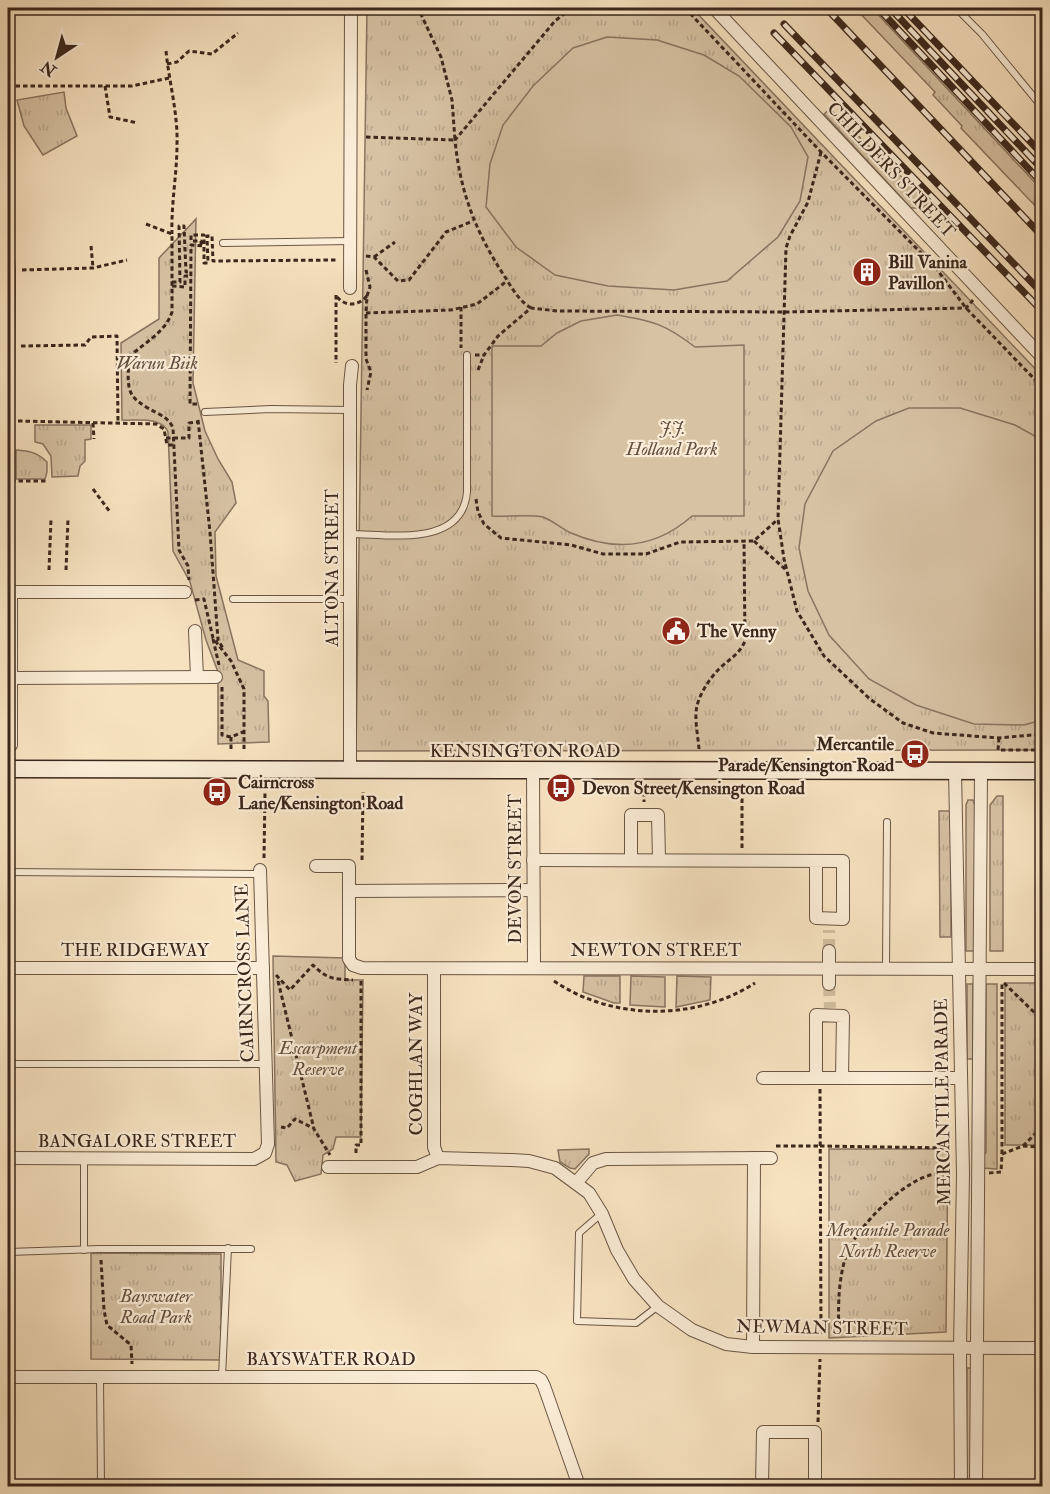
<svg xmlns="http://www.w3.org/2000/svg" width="1050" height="1494" viewBox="0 0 1050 1494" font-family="'IM FELL Double Pica',serif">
	<defs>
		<pattern id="grass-tufts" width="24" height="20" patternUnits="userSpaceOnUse" patternTransform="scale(1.5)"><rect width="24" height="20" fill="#d7c2a4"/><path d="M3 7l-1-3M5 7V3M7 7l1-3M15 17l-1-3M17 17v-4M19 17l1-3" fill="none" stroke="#b9a78d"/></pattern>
	</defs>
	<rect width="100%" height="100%" fill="#f7e2c0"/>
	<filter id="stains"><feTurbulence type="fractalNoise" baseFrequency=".00333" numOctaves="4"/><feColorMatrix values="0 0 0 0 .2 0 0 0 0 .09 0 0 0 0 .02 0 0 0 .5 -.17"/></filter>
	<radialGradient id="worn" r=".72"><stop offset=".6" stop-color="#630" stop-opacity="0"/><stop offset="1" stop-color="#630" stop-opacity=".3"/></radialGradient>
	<g fill="url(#grass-tufts)" stroke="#897460" stroke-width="1.5">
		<polygon points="367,8 692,8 1042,376 1042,750 356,751"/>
		<polygon points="855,8 872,8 1042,190 1042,213 961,128 962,126 933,95 935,92"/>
		<polygon points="64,92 66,108 77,136 43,155 24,126 17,100"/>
		<polygon points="830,109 929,203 922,208 911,208 824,114"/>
		<path d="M196,219L193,383L205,431L218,459L232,482L236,503L215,532L216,576L238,660L264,671V696L268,701L269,742L218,744V672L206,640L190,582L173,551L168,432C161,416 137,421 122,420L121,343L159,319V258Z"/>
		<polygon points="35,425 91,425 91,439 85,440 85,461 80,466 78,476 52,477 51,456 43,444 35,442"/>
		<path d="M16,450C29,451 37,452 47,462V472L45,479H16Z"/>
		<polygon points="997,796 1003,796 1003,951 990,951 990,805"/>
		<polygon points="968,800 973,800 975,806 975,951 966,951 966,805"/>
		<polygon points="939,811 951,811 951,937 940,937"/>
		<polygon points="273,956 345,958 345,980 363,980 361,1137 336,1137 333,1149 323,1155 321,1174 295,1181 287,1165 276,1162"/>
		<polygon points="584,976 620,976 620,1003 614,1003 583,992"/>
		<polygon points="631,976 665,977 665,1007 630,1005"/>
		<polygon points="677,976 711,977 710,1000 676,1007"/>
		<rect x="1005" y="983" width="37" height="162"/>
		<rect x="967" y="984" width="6" height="75"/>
		<polygon points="986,984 997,984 997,1169 981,1168 981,1159 986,1152"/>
		<polygon points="589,1149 589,1154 575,1169 570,1168 560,1162 558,1150"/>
		<polygon points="829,1149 948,1149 946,1332 829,1338"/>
		<polygon points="91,1253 221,1254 221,1360 91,1359"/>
		<polygon points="967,1368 971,1368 971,1482 968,1483 966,1482"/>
	</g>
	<g fill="#d7c2a4" stroke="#897460" stroke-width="1.5">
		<polygon points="607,37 657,40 704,55 739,76 791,127 808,157 800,201 778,237 727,281 674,290 608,286 555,275 516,247 486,207 490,164 503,125 533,86 573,48"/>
		<path d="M617,315C653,321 665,324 695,347L744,345V516H692C655,549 615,552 571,533C562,529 552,520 543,517C531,514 505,517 492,516V346H541L557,333L581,321Z"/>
		<polygon points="909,408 960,408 1015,425 1042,440 1042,720 1024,725 974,724 916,705 869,679 829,635 808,591 799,548 805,504 833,451 876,421"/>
	</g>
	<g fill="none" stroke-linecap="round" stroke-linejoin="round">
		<g stroke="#d1bd9f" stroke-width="12" stroke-dasharray="12 6" stroke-linecap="butt">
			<polyline points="829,951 829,930"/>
			<polyline points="829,984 830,1008"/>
		</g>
		<g stroke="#6a5645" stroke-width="8">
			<g id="lane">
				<polyline points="956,8 982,34 1042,107"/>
				<polyline points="223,243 350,241"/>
				<polyline points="205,412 271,409 350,410"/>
				<path d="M350,534C389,534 462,548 467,492V355"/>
				<polyline points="233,599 350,599"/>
				<polyline points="8,872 260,874"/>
				<polyline points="886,969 887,822"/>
				<polyline points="8,1064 265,1064"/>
				<polyline points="601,1214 579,1233 577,1321 636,1323 658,1306"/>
				<polyline points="84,1250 84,1158"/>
				<polyline points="8,1252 99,1249 251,1249"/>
				<polyline points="222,1377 228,1248"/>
				<polyline points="100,1378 101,1486"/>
			</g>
		</g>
		<g stroke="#6a5645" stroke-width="14">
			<g id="street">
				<polyline points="714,8 1042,357"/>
				<polyline points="8,259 9,270 8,413"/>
				<polyline points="350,288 351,8"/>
				<polyline points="8,592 185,592"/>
				<polyline points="11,592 11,745"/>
				<polyline points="195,631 197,677"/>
				<polyline points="11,678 216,677"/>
				<polyline points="350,770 350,385 352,366"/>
				<polyline points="533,770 534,967"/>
				<polyline points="955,770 963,1174 960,1348 961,1486"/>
				<polyline points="631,859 631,815 658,815 659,859"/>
				<path d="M533,860C636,861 740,860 843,861V919L816,918V861"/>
				<polyline points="316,866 349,866 349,959 353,965 362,968 1042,969"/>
				<polyline points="349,891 533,890"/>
				<polyline points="8,968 263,968"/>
				<polyline points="434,969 434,1147 438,1158"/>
				<polyline points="829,984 829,951"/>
				<polyline points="816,1077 816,1015 843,1016 842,1077"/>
				<polyline points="763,1078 960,1078"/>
				<polyline points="8,1158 254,1159 265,1153 268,1144 260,870"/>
				<polyline points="328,1167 417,1167 438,1158 512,1160 529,1161 555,1168 589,1193 602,1214 617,1250 634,1279 658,1306 692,1330 726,1344 753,1347 1042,1348"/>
				<polyline points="576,1183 593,1163 606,1159 771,1158"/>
				<polyline points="753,1347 754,1158"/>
				<polyline points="8,1377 536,1377 541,1380 544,1386 579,1486"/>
				<polyline points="762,1486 763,1432 815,1432 815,1486"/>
				<polyline points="976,1486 981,770"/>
			</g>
		</g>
		<g stroke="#3b271c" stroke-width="19">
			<polyline id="secondary" points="8,769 1042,771"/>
		</g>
		<g stroke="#3b271c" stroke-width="3" stroke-dasharray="4.5 3" stroke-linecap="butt">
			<polyline points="685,8 821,152 935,267 966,308 1042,387"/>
			<path d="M166,51C169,82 178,113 177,144C177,174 171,204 172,234"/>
			<polyline points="167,64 177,62 189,51 212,54 238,33"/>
			<polyline points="8,86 132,86 169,78"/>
			<polyline points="105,86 110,117 138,123"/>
			<polyline points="366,137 455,140 452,100 441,57 418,8"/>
			<polyline points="821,152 808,202 790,236 786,248 778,519 784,559 797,611 824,656 870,699 903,723 933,733 999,738 1042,734"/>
			<path d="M146,224L172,234V312C165,333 145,342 129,357C127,393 126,397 159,414C166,418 170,421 173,428L179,550L188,566L189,580"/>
			<polyline points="201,245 201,241 191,241 191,235 204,235 204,263 208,263 207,236 212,236 213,261 336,260"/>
			<polyline points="91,246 93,268"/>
			<polyline points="366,256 374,257 398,281 409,280 446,232 473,221"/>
			<polyline points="374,257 395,242"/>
			<polyline points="22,270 93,268 127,260"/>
			<polyline points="366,270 370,287 367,296 366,313 366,359 371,372 367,390"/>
			<polyline points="172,282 180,282 179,226 184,226 186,272 191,272"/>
			<polyline points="172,286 185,287 185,276 191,276"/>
			<polyline points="336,295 336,363"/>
			<path d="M337,297C346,307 358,306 367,296"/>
			<polyline points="461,307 461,348"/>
			<path d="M531,308C519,301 512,288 505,277C476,233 460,192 455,140L555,21L569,10L590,8"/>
			<polyline points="366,313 451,310 477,304 507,281"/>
			<polyline points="21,346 85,345 91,337 117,336 118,423"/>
			<polyline points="475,355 484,355 498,336 531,308 557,311 785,312 966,308 973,300"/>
			<polyline points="478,370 484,355"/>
			<polyline points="197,404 190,404 191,245 204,246"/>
			<polyline points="198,420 210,532 218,640 223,648"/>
			<polyline points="18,421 156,424 164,429 167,445 173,445"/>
			<polyline points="93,423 94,439"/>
			<polyline points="13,435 15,435"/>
			<polyline points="166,438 189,438 189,423 198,422"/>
			<polyline points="11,481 48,481"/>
			<polyline points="93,489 110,512"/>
			<polyline points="476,499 478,512 484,524 501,538 571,545 603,554 646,554 680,542 754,541 778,519"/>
			<polyline points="754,541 786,570"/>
			<polyline points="49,570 51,519"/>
			<polyline points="66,570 68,519"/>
			<polyline points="195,600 204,599 213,638 231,661 244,689 244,749"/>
			<polyline points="213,639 219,665"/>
			<polyline points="222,687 222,735 231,737"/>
			<polyline points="999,738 998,750 1042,750"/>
			<polyline points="231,749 231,737 243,732"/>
			<path d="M699,749C698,736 694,718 697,706C700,693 710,678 719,669C729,659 739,655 745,641L744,541"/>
			<polyline points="742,791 742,849"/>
			<polyline points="644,792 644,802"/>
			<polyline points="264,858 265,792"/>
			<polyline points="362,860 363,792"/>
			<path d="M276,975L290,990L313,965C327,979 333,979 353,980"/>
			<polyline points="278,981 314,1129 330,1155"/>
			<path d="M554,981C613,1021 696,1021 755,983"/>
			<polyline points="1004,983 1042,1020"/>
			<polyline points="820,1089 821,1335"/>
			<polyline points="281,1127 287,1128 295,1119 313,1128"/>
			<polyline points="776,1146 819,1146"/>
			<polyline points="820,1146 951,1148"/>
			<polyline points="1023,1146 1042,1147"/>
			<polyline points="356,1153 356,1145 361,1145 361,979"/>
			<polyline points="1002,1154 1002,982"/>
			<polyline points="989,1173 1001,1172 1002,1154 1023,1146 1042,1127"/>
			<polyline points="101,1260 104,1310 107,1325 131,1345 132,1364"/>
			<path d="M839,1334C838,1307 838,1281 846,1256C855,1228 906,1177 936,1174C940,1173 946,1174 950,1174"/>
			<polyline points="818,1422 820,1359"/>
		</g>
		<use href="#lane" stroke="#faecd6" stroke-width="6"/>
		<use href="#street" stroke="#faecd6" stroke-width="12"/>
		<use href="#secondary" stroke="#faecd6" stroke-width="16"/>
		<g stroke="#3b271c" stroke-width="7">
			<g id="rail">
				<polyline points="826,8 1042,236"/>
				<polyline points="878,8 1042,183"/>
				<polyline points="890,8 1042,169"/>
				<polyline points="903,8 1042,154"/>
				<polyline points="784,24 1042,293"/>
				<polyline points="774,33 1042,311"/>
			</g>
		</g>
		<use href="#rail" stroke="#faecd6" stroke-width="4.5" stroke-dasharray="14" stroke-linecap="butt"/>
	</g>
	<defs>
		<g id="building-disc" transform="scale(1.5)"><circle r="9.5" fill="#8f2418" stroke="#faecd6"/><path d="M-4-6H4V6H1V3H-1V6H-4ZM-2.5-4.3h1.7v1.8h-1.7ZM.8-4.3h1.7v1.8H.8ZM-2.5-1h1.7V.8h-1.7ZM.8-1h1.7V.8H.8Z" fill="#fff"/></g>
		<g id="civic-disc" transform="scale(1.5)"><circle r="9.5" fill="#8f2418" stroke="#faecd6"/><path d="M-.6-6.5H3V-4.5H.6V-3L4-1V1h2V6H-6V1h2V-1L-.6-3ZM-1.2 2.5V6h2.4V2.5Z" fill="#fff"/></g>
		<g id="bus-disc" transform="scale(1.5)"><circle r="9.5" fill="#8f2418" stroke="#faecd6"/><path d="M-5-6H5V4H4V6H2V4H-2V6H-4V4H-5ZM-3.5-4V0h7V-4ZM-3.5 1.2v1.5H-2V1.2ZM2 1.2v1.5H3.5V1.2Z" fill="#fff"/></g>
	</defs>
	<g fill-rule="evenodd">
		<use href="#building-disc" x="867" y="272"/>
		<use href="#civic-disc" x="676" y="631"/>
		<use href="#bus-disc" x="915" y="754"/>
		<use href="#bus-disc" x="561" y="788"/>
		<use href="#bus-disc" x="217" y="792"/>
	</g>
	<g text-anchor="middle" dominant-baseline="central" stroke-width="4.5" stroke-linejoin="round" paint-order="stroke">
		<g font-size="18" fill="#3b271c" stroke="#faecd6">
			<text transform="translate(891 170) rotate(47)">CHILDERS STREET</text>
			<text transform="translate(332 568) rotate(-90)">ALTONA STREET</text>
			<text x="525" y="751">KENSINGTON ROAD</text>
			<text transform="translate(515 869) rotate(-90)">DEVON STREET</text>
			<text x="135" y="950">THE RIDGEWAY</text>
			<text x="656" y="950">NEWTON STREET</text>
			<text transform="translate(245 973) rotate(-92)">CAIRNCROSS LANE</text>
			<text transform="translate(416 1064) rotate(-90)">COGHLAN WAY</text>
			<text transform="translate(943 1102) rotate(-91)">MERCANTILE PARADE</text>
			<text x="137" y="1141">BANGALORE STREET</text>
			<text transform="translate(822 1328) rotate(1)">NEWMAN STREET</text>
			<text x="331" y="1359">BAYSWATER ROAD</text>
		</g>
		<g font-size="18" font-weight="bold" fill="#3b271c" stroke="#faecd6" text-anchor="start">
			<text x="888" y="262">Bill Vanina<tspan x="888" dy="21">Pavillon</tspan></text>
			<text x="697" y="631">The Venny</text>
			<text x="894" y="744" text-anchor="end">Mercantile<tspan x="894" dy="21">Parade/Kensington Road</tspan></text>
			<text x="238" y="782">Cairncross<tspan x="238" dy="21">Lane/Kensington Road</tspan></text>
			<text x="582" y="788">Devon Street/Kensington Road</text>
		</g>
		<g font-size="18" font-style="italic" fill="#624e3e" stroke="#faecd6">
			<text x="157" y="363">Warun Biik</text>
			<text x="672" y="428">J.J.<tspan x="672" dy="21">Holland Park</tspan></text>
			<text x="318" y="1048">Escarpment<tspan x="318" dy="21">Reserve</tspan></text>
			<text x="888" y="1230">Mercantile Parade<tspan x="888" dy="21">North Reserve</tspan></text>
			<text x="156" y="1296">Bayswater<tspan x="156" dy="21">Road Park</tspan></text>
		</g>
	</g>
	<rect width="1050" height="1494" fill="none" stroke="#f7e2c0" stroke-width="30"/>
	<rect x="9" y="9" width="1032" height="1476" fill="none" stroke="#3b271c" stroke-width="3"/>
	<rect x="15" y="15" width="1020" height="1464" fill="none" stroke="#3b271c" stroke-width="1.5"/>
	<g transform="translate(57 57) rotate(216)" stroke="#faecd6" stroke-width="4.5" paint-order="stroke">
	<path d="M0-4.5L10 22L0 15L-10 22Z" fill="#3b271c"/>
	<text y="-9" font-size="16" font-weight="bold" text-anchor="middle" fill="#3b271c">N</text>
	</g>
	<rect width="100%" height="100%" filter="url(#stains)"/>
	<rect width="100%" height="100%" fill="url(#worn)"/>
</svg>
